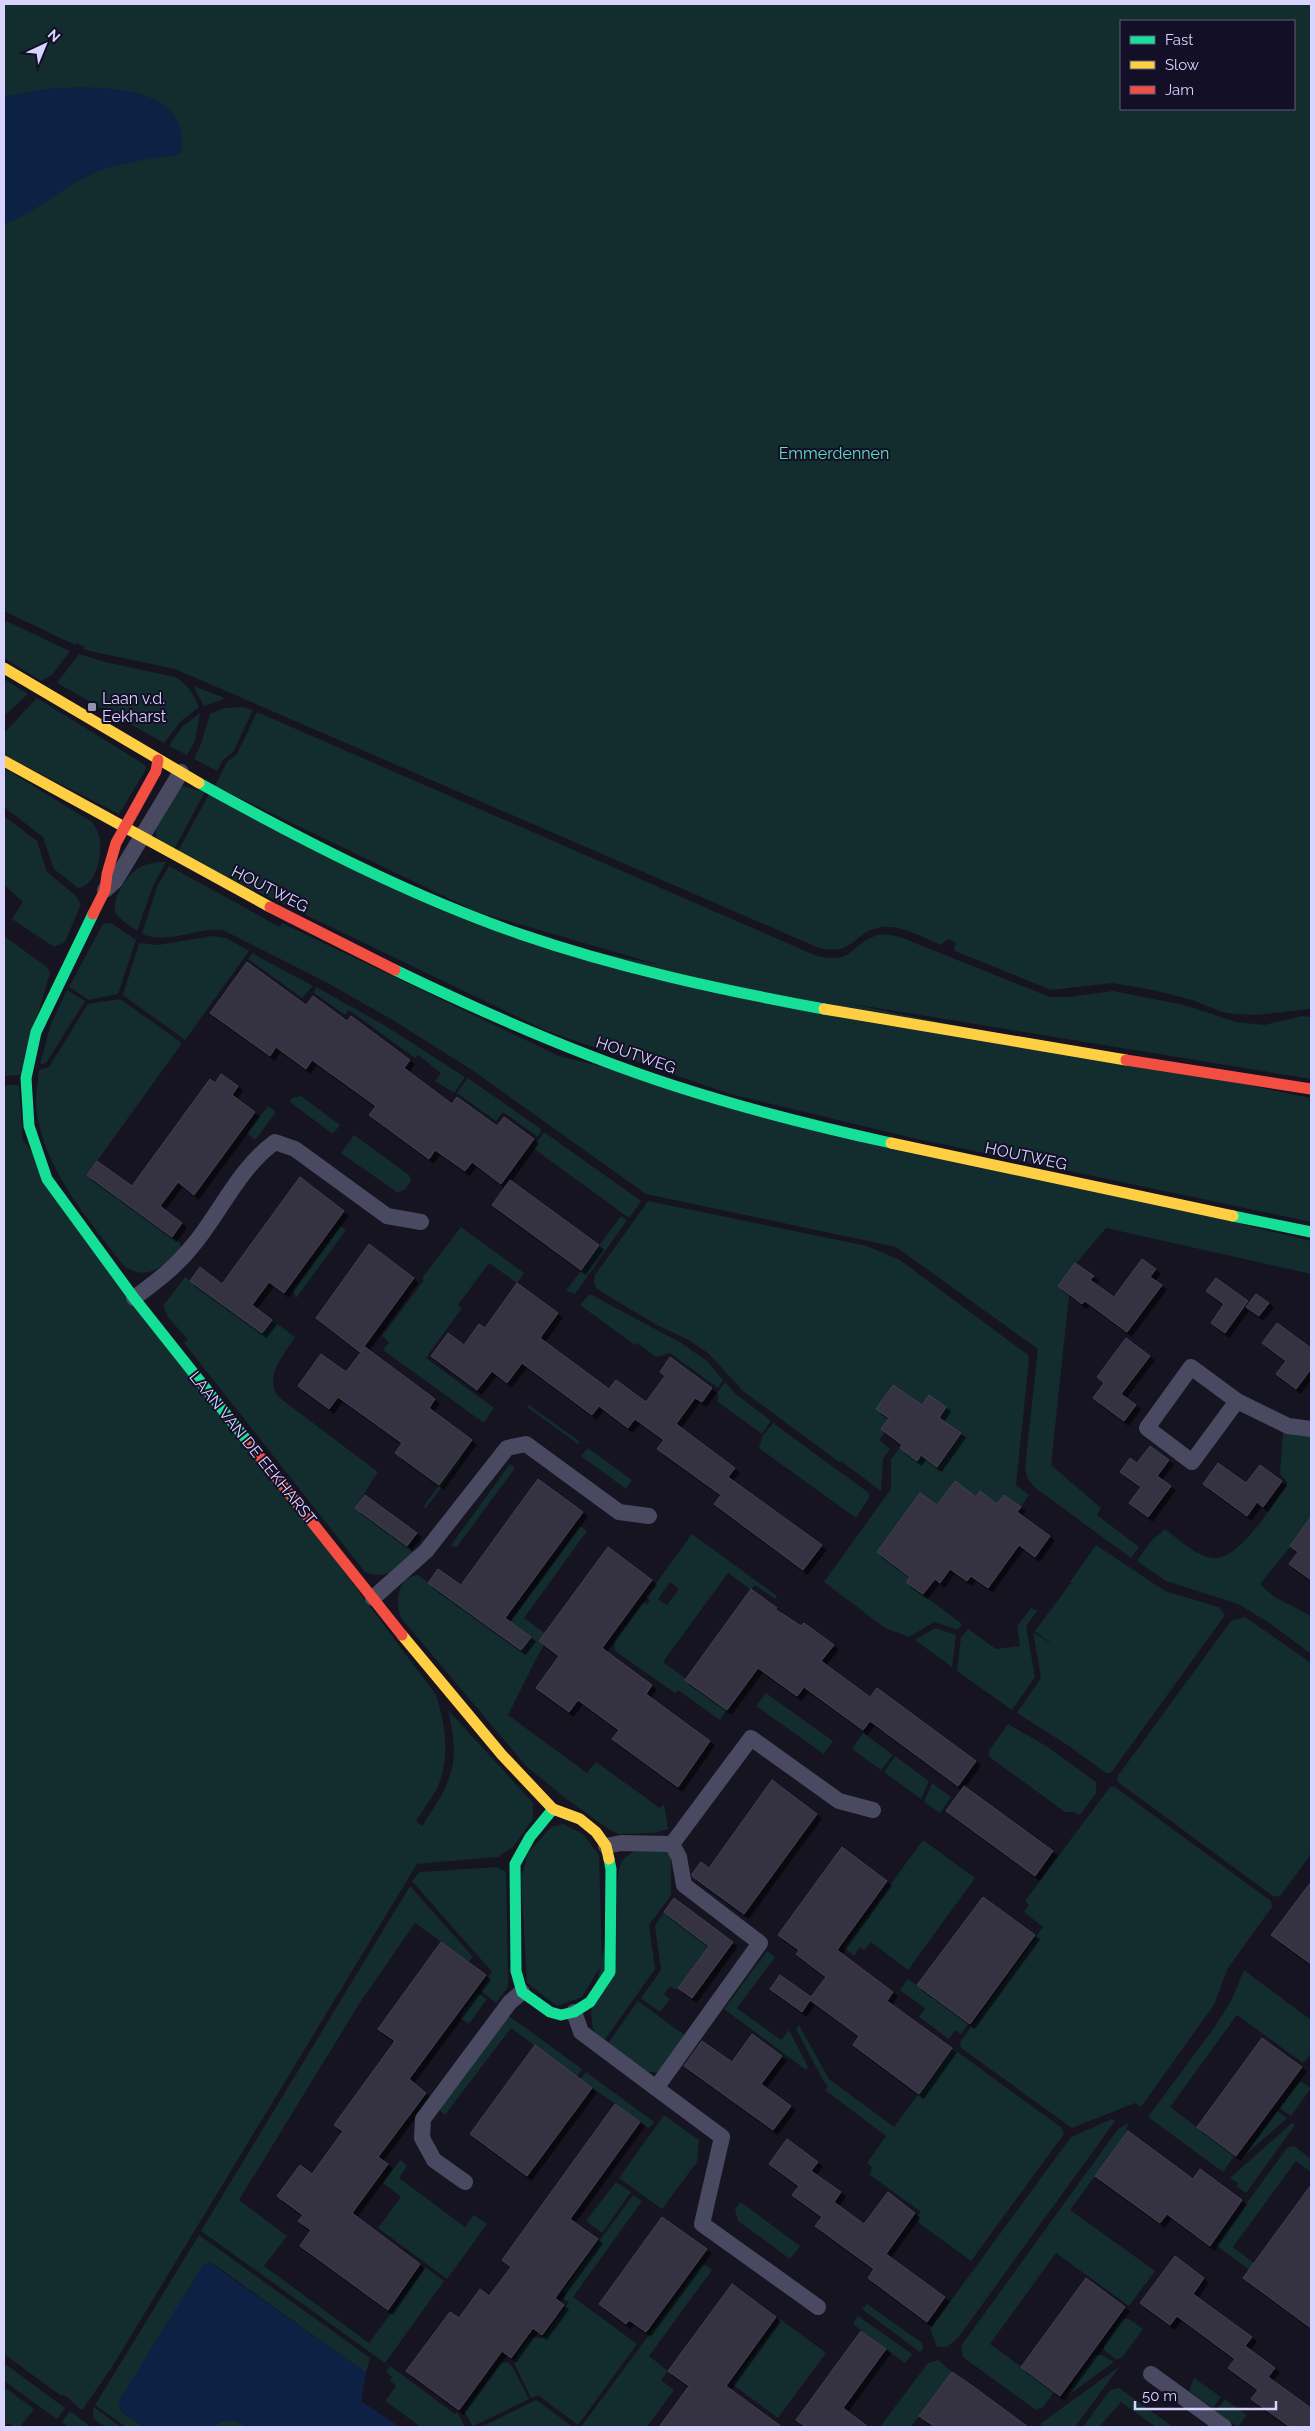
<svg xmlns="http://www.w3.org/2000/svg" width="1315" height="2431" viewBox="0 0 1315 2431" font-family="Raleway,sans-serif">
	<defs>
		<filter id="shadow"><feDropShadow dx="4.5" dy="4.5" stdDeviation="0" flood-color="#0009"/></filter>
	</defs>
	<rect width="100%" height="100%" fill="#161421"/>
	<g fill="#132c2d" fill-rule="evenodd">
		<path d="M4,4H1311V1009L1256,1015L1234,1014L1222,1012L1192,1000L1153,990L1112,983L1051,990L955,951L954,947L956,943L948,939L941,945C924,938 901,925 882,927C854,930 855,957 819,948L175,669L90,651L83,649L85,647L77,643L75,645L4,611ZM1121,21H1294V109H1121Z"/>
		<polygon points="4,620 70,651 52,675 41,681 4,658"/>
		<path d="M79,654L105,662L175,677C187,683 194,695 199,707L181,721L164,743L57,683Z"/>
		<polygon points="4,679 28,694 4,716"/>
		<polygon points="193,686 222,697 224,699 204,706"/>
		<polygon points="37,698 145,765 146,769 119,814 4,755 4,733"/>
		<polygon points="243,707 253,710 233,752 223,760 217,771 194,759 201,744 210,714 224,708"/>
		<path d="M257,712L817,956C856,964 849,945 877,935C886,933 896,936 905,939L1050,997H1069L1113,991L1184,1005L1236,1022L1264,1025L1302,1016L1311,1017V1079L718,982L477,912L215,786L227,762L237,754Z"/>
		<polygon points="200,713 195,741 187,755 169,746 181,728"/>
		<path d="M4,768L92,822C96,828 99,833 100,840C102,856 96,886 78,888L54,869L43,837L4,807Z"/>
		<polygon points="183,786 205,792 173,851 156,837 156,828 179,788"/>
		<polygon points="209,794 508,934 1311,1098 1311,1222 917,1139 730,1094 547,1031 177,853"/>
		<polygon points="4,816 37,841 47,872 75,895 81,904 65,942 54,947 12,919 23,902 4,885"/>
		<path d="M158,862H166L153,886L137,931C131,926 120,920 116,913C110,901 126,877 136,870C142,865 150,863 158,862Z"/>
		<path d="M169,866L280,927L282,923L559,1056L1311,1241V1274L1106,1228L1069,1272V1296L1051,1465L1101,1508L1097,1515L1139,1547L1131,1558L1034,1487L1027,1477L1025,1468L1038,1349L896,1247L646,1194L472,1070L391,1019L324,981L223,930C196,927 168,945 142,934L157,887Z"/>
		<polygon points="111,923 136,940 118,994 89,1000 69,987 103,924"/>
		<polygon points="4,936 47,967 50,973 20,1075 4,1076"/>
		<polygon points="213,936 226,938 249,951 185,1040 123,995 139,943 158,945"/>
		<polygon points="253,953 259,957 313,986 302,998 248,959"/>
		<polygon points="316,987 384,1025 465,1077 454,1093 435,1081 441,1073 418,1055 415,1058 349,1010 345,1015 314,993"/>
		<polygon points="67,990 85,1001 46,1063 40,1064 51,1024"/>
		<path d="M120,999L182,1043L87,1175L180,1243L181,1248C164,1266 146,1283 123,1265C87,1217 44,1170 36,1108C35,1096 38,1082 39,1070L49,1067L88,1004Z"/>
		<polygon points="468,1078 542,1130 538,1137 503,1112 496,1121 457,1093"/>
		<path d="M4,1085H19L23,1140L436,1695C446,1725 451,1764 435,1792C429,1802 422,1811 416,1821L422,1826C452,1781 461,1765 448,1710L533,1803V1819L513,1847L498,1857L417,1864L112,2367L83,2409H80L66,2396L60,2395L4,2354Z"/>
		<polygon points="301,1096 340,1125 333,1134 290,1102 292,1098"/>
		<polygon points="268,1106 276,1112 255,1140 247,1133"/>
		<polygon points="544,1132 641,1201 629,1218 533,1148"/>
		<polygon points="354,1135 409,1175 411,1181 405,1189 398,1193 341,1153"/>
		<polygon points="648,1201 867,1246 900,1260 1028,1355 1029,1359 1016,1485 1029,1495 1021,1507 1004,1495 996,1506 980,1492 976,1497 954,1481 938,1504 954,1516 897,1525 877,1552 910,1577 906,1582 962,1624 958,1630 934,1622 909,1637 885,1628 824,1582 891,1489 891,1459 900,1448 917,1461 921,1455 937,1467 961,1434 939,1418 946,1407 929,1395 922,1405 892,1385 876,1409 889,1418 881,1429 885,1432 879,1440 890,1449 883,1459 881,1491 841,1461 839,1462 743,1391 708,1353 687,1339 655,1324 597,1289 594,1283 595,1275"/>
		<polygon points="621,1216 627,1220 575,1294 566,1291"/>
		<polygon points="340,1226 346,1230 296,1298 293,1290"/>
		<polygon points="461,1227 524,1273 517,1283 489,1263 458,1305 462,1308 426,1358 494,1408 484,1423 383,1350 389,1342 382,1336 424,1280 422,1278"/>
		<path d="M185,1277L262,1333L272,1320L295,1337C284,1355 262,1378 280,1398L378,1472L355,1508L411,1548L413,1555C397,1568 387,1581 365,1572L184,1343L188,1340L168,1317L163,1306Z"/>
		<polygon points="590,1294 681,1343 707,1361 723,1380 718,1388 670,1353 656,1357 637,1343 635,1345 580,1305"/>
		<polygon points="725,1382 736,1394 771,1421 762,1434 718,1402 718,1392"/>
		<polygon points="529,1405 580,1442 578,1444 527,1407"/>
		<polygon points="773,1423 869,1493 869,1498 856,1518 759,1448 762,1437"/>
		<path d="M1283,1433L1311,1437V1521L1260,1584L1273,1596L1311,1616V1654L1271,1624L1238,1604L1166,1581L1137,1561L1151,1541L1165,1529C1180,1540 1196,1557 1215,1558C1240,1559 1274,1503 1288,1483L1280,1474Z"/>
		<polygon points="588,1448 632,1480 626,1489 581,1456"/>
		<polygon points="460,1457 462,1459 426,1508 423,1507"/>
		<polygon points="510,1464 515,1468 456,1548 451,1545"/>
		<path d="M580,1526L587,1531L524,1618L550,1637L539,1653L508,1715L587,1773L596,1762L660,1808L664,1804L668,1829L655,1833L619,1834L610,1830L565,1798L527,1767L401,1618C395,1603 397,1577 418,1575L521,1650L531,1637L510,1621Z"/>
		<path d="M692,1534L777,1596L775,1599L755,1585L751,1590L728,1573L663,1662L727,1709L720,1720L678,1690L675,1693L615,1651L614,1641L643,1602L647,1604L650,1600L646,1597ZM670,1582L679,1589L667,1605L658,1599Z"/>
		<polygon points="1096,1545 1165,1591 1219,1607 1225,1615 1111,1773 1106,1773 1069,1746 1017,1713 1041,1678 1033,1632 1055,1646 1035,1631 1070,1584 1073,1584 1070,1582"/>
		<polygon points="1031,1608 1037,1611 1026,1626 1035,1677 1012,1710 957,1671 961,1637 968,1629 996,1649 1020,1646 1017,1626"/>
		<polygon points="1245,1617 1311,1663 1311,1854 1281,1895 1274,1897 1118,1782 1117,1777 1231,1621"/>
		<polygon points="935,1628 956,1635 952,1667 915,1640"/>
		<polygon points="766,1693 833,1741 824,1754 756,1706"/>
		<polygon points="1008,1724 1046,1746 1096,1782 1096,1793 1080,1815 1074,1812 1065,1812 988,1756 990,1753 988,1752"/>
		<polygon points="863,1733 893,1755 881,1770 852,1749"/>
		<polygon points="895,1756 929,1781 921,1799 884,1772"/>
		<polygon points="932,1783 951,1797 940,1813 924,1802"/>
		<polygon points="1110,1787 1115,1787 1271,1901 1272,1907 1228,1968 1214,2005 1141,2107 1135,2103 1072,2128 961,2048 960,2042 1043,1927 1024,1912 1029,1905 1025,1901"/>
		<polygon points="563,1824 583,1834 599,1855 602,1964 582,1997 557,2006 527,1983 521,1879 528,1853 551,1827"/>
		<polygon points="923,1840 975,1878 908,1970 871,1942 864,1950 860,1947 854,1956 844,1948"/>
		<polygon points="636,1849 666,1851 671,1855 671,1895 649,1925 655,1969 603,2042 593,2029 591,2013 621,1861"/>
		<polygon points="497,1867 506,1872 508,1976 508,1987 496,2003 480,1990 492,1972 412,1881 420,1872"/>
		<polygon points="410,1886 473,1957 469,1962 415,1923 361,2001 239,2200 287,2236 264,2266 369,2343 425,2267 444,2281 385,2363 201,2231"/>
		<polygon points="664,1912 709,1945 676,1990 670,1986 664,1994 670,1999 660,2012 641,1998 661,1970 655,1926"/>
		<polygon points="767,1951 775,1957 737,2008 781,2040 789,2030 808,2067 806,2070 724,2009"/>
		<polygon points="1244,1970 1311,2020 1311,2054 1303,2063 1237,2015 1170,2107 1235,2155 1223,2172 1148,2117 1214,2028 1232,1999"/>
		<polygon points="908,1979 969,2023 961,2034 955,2030 949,2039 919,2017 925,2008 900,1990"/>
		<polygon points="477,1993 487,1999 469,2024 461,2019 460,2015"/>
		<path d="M638,2001L687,2037L661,2071C643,2078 622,2055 607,2045Z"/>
		<polygon points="509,2016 582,2069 577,2077 511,2028 445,2115 438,2109"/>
		<polygon points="799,2025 829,2079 894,2127 952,2048 1062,2128 1064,2134 971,2261 919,2223 918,2216 921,2212 870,2175 872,2167 867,2163 886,2136 825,2090 828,2086 823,2080 796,2029"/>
		<polygon points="586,2072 654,2122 649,2128 587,2084 573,2089"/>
		<polygon points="1300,2081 1311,2088 1291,2116 1280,2108"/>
		<polygon points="1277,2111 1287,2118 1244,2156"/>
		<polygon points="664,2115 699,2140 697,2162 662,2209 619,2178"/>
		<polygon points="1112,2119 1115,2121 958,2338 947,2347 937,2347 930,2329 1071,2137"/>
		<polygon points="1129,2123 1126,2129 1128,2131 1070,2210 1155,2271 1129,2306 1056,2253 990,2344 1055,2391 1043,2407 1036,2410 963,2357 961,2346 1118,2129"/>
		<polygon points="1292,2123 1295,2125 1246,2193 1236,2186 1238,2183 1230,2178"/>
		<polygon points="1294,2146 1311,2159 1311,2172 1296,2161 1233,2247 1282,2284 1293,2303 1216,2245 1287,2148"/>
		<polygon points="400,2160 407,2166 399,2178 465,2227 474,2215 487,2224 447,2279 378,2228 401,2197 383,2183"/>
		<polygon points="616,2182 631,2192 602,2233 586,2221"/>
		<polygon points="633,2195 642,2201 573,2297 637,2344 578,2425 538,2395 531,2398 513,2361 528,2339 537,2337 542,2339 569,2302 564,2299 565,2293 562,2292"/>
		<polygon points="741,2202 800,2246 790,2259 738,2221 735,2209"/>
		<polygon points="199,2235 370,2358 366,2373 212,2263 121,2411 144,2427 126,2427 95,2405"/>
		<polygon points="702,2263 712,2270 649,2356 668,2371 661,2380 674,2390 647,2427 581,2427"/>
		<polygon points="867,2304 922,2343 923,2349 920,2352 862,2309"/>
		<polygon points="858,2316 912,2354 905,2363 853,2324"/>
		<polygon points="780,2319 826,2353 778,2418 732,2384"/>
		<polygon points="1122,2319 1129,2319 1143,2329 1123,2356 1117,2360 1104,2350 1104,2344"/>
		<polygon points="1095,2355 1102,2355 1114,2362 1063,2399"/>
		<polygon points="938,2360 952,2372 911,2427 880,2427 928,2363"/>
		<polygon points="507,2362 512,2366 529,2399 471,2427 472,2425 464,2411 500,2363"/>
		<polygon points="4,2363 65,2408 57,2419 4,2381"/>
		<polygon points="390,2366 455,2414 457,2412 465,2427 421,2427 385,2401 396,2386 390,2380 392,2377 386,2372"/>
		<polygon points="1120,2366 1075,2427 1043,2427 1040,2424"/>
		<polygon points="1194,2378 1221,2397 1213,2408 1189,2391"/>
		<polygon points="4,2387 34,2409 20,2427 14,2427 8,2423 4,2427"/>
		<polygon points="1119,2388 1173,2427 1156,2427 1121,2402 1099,2427 1083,2427 1110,2390"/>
		<polygon points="1225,2399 1247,2415 1238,2427 1216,2411"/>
		<polygon points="536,2400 573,2427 481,2427"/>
		<path d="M94,2407L121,2427C108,2427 88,2425 94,2407Z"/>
		<polygon points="70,2411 91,2427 69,2427 62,2422"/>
		<polygon points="234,2420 249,2427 210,2427 221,2422"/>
	</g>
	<g fill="#0d2144">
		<path d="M83,87C127,89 188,92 182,152L177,155C147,159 112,163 84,178C56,192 34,214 4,224V96L47,89Z"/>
		<polygon points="209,2262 366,2373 361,2401 400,2427 249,2427 234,2420 221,2422 210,2427 144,2427 121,2411 118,2402 203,2265"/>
	</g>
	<g fill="#343243" stroke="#433f54" filter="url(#shadow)">
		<polygon points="247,962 306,1005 313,996 347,1021 351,1016 410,1060 404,1068 452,1104 457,1097 497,1126 504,1117 534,1139 501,1184 472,1162 465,1171 435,1150 429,1159 369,1115 376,1106 312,1060 306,1069 276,1047 270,1056 210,1013"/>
		<polygon points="221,1074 238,1086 232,1095 255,1112 194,1195 178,1182 160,1206 182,1223 172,1237 87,1175 97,1161 132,1186 210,1079 215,1083"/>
		<polygon points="300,1177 344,1211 284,1293 269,1282 252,1305 272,1320 262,1333 190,1281 200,1267 222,1284"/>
		<polygon points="510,1180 599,1245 581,1270 492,1205"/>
		<polygon points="369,1244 414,1278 360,1352 316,1318"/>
		<polygon points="1142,1259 1156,1269 1150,1277 1162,1285 1127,1332 1085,1301 1082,1304 1058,1286 1075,1263 1094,1276 1090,1280 1114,1297"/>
		<polygon points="1216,1278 1248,1301 1225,1333 1211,1323 1224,1304 1206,1291"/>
		<polygon points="517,1283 558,1313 540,1338 609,1389 616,1380 646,1402 665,1376 660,1372 670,1357 712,1388 702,1402 695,1398 676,1424 735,1468 728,1477 822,1545 803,1570 714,1504 721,1495 657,1449 664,1440 635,1419 628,1428 599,1406 592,1415 522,1363 507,1383 492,1371 477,1390 431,1356 448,1333 464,1345 479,1324 485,1328"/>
		<polygon points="1256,1294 1269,1303 1259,1316 1246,1307"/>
		<polygon points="1277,1323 1311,1348 1311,1369 1296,1389 1276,1374 1286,1361 1262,1343"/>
		<polygon points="1126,1338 1150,1356 1121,1394 1136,1405 1124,1421 1093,1398 1104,1383 1097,1377"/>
		<polygon points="365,1347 435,1399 429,1408 472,1440 439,1485 395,1453 402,1443 338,1397 329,1409 298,1386 321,1354 346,1372"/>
		<polygon points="893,1385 922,1405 929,1395 946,1407 939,1418 961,1433 937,1467 921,1455 917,1461 900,1448 902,1445 881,1429 889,1418 876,1409"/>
		<polygon points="1150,1446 1169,1460 1157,1476 1171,1486 1148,1517 1129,1503 1141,1487 1120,1472 1130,1458 1137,1463"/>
		<polygon points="1218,1463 1246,1483 1260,1465 1282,1481 1263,1507 1257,1502 1247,1516 1203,1484"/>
		<polygon points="538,1479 583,1512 505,1618 531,1637 521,1650 428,1583 438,1569 461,1585"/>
		<polygon points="955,1481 976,1497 980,1491 997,1504 1004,1495 1021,1507 1017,1512 1050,1536 1035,1557 1019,1545 988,1588 971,1576 967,1581 950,1569 940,1583 935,1579 923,1594 906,1582 910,1577 877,1552 920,1493 937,1505"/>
		<polygon points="365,1495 417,1533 407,1546 355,1508"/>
		<polygon points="1311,1517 1311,1580 1289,1564 1298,1552 1290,1546"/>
		<polygon points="608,1547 652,1580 602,1648 652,1685 646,1694 710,1741 678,1787 612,1739 619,1730 578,1700 569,1712 536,1688 559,1656 539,1641"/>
		<polygon points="751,1589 777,1608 775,1609 801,1626 804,1623 834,1645 821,1661 870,1697 877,1688 976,1761 958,1786 870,1721 863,1730 804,1687 797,1696 758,1668 727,1710 685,1680"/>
		<polygon points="772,1780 817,1814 744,1914 693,1877 692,1874 701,1862 709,1868"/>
		<polygon points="964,1786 1053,1851 1035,1876 946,1811"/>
		<polygon points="842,1847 887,1881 837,1950 893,1992 887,2001 952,2048 919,2094 853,2045 859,2036 810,2000 802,2012 770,1989 780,1975 811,1997 826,1977 796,1954 799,1950 778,1935"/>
		<polygon points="1311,1882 1311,1964 1271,1935"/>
		<polygon points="983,1897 1035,1935 970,2024 917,1985"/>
		<polygon points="674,1898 733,1942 692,1998 678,1988 709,1946 664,1912"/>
		<polygon points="441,1942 486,1975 409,2079 426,2093 378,2157 388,2164 352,2213 420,2264 388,2310 300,2246 311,2230 298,2221 303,2215 277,2196 300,2165 312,2174 343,2131 334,2125 395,2041 378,2029"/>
		<polygon points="752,2034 782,2056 761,2084 791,2106 773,2130 684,2066 702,2041 732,2062"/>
		<polygon points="1262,2038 1302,2067 1236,2156 1197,2127"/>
		<polygon points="535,2045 592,2088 527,2176 470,2134"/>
		<polygon points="615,2104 640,2122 570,2219 598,2239 555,2298 564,2305 542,2335 533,2328 511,2358 502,2351 459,2410 406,2371 450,2312 459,2318 480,2289 489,2296 511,2267 502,2260"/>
		<polygon points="1128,2131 1193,2179 1200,2169 1242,2200 1210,2246 1167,2214 1160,2223 1095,2176"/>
		<polygon points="787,2139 818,2162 811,2171 841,2192 834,2202 864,2224 888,2192 915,2213 886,2254 945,2297 927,2322 868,2278 874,2269 815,2226 822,2217 792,2195 799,2186 769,2164"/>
		<polygon points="1311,2185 1311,2328 1243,2278"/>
		<polygon points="662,2217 707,2249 646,2332 629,2320 626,2324 599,2304"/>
		<polygon points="1175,2256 1204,2278 1193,2294 1252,2337 1245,2346 1275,2368 1268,2377 1311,2408 1311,2427 1290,2427 1251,2399 1258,2390 1228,2368 1235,2359 1177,2316 1170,2325 1140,2303"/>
		<polygon points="1086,2278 1125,2307 1060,2396 1021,2367"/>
		<polygon points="732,2284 776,2317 726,2386 782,2427 659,2427 689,2386 668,2371"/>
		<polygon points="861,2331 886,2349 843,2408 868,2427 806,2427 796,2420"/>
		<polygon points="952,2372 974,2387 1028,2427 935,2427 919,2416"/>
	</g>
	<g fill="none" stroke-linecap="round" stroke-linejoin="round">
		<g stroke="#4a4962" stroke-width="16">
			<polyline points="105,890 115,881 181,772"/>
			<path d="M134,1298C156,1282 177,1266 194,1244C221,1211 240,1167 275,1142L295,1149L387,1216L421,1222"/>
			<polyline points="1237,1401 1192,1462 1147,1428 1191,1367 1237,1401 1288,1426 1311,1429"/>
			<polyline points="373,1598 426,1551 507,1448 526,1444 619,1512 649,1516"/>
			<polyline points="606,1846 621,1843 672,1844"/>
			<polyline points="574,2012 581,2032 656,2088"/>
			<polyline points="465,2182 434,2160 422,2138 423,2119 510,2002 522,1992"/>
			<polyline points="818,2307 702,2224 722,2137 656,2088 760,1943 684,1885 679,1857 672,1844 751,1738 839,1801 873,1810"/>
			<polyline points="1151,2374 1224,2427"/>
		</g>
		<g stroke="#16e098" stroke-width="11">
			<path d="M199,783C302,840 408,895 520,934C619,968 721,990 824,1009"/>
			<polyline points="93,914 36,1032 26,1078 29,1126 47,1179 134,1298 249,1443"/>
			<path d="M395,970C486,1014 579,1055 675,1086C746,1109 818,1127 891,1143"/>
			<polyline points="1233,1216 1311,1232"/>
			<polyline points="553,1809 530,1837 515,1864 516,1971 522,1992 550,2012 561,2015 574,2012 590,2002 610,1972 611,1869 609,1859"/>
		</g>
		<g stroke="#ffcf43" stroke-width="11">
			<polyline points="4,668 199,783"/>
			<polyline points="4,761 270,907"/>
			<polyline points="824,1009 1126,1060"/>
			<polyline points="891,1143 1233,1216"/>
			<polyline points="402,1635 502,1755 553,1809 580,1819 596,1832 606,1846 609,1859"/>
		</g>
		<g stroke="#f24e42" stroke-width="11">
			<polyline points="270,907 395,970"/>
			<polyline points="93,914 105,890 107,874 116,843 156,771 158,760"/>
			<polyline points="1126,1060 1311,1089"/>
			<polyline points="249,1443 402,1635"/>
		</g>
	</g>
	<rect fill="#9591b1" stroke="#130f26" stroke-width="2" x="87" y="702" width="10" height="10" rx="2.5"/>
	<g text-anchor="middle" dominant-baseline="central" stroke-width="4" stroke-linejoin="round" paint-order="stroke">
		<g font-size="16" fill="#5fe0c0" stroke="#130f26">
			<text x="834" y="453">Emmerdennen</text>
		</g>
		<g font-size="16" fill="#d9d4ff" stroke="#130f26" text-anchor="start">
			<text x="102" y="698">Laan v.d.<tspan x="102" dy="18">Eekharst</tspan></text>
		</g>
		<g font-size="16" fill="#d9d4ff" stroke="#130f26">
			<text transform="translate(270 889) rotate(27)">HOUTWEG</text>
			<text transform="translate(636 1055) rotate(19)">HOUTWEG</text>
			<text transform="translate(1026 1156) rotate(12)">HOUTWEG</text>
			<text transform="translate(253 1448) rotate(51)">LAAN VAN DE EEKHARST</text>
		</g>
	</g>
	<rect width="1315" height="2431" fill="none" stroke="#d9d4ff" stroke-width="10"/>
	<rect x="1120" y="20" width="175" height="90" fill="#130f26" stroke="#625e7d"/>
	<rect x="1130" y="36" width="25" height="8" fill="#16e098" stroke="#625e7d"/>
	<text x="1165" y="45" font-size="15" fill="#d9d4ff">Fast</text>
	<rect x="1130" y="61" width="25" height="8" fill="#ffcf43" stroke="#625e7d"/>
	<text x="1165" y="70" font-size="15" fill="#d9d4ff">Slow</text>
	<rect x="1130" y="86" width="25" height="8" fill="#f24e42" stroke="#625e7d"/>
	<text x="1165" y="95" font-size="15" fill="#d9d4ff">Jam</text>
	<g transform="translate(45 45) rotate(44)" stroke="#130f26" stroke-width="4" paint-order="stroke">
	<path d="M0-4L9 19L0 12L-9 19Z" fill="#d9d4ff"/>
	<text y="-8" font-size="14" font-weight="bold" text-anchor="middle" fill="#d9d4ff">N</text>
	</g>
	<path d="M1135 2401v8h141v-8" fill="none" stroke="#d9d4ff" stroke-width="2.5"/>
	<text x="1142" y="2401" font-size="15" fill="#d9d4ff" stroke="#130f26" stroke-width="4" paint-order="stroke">50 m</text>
</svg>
